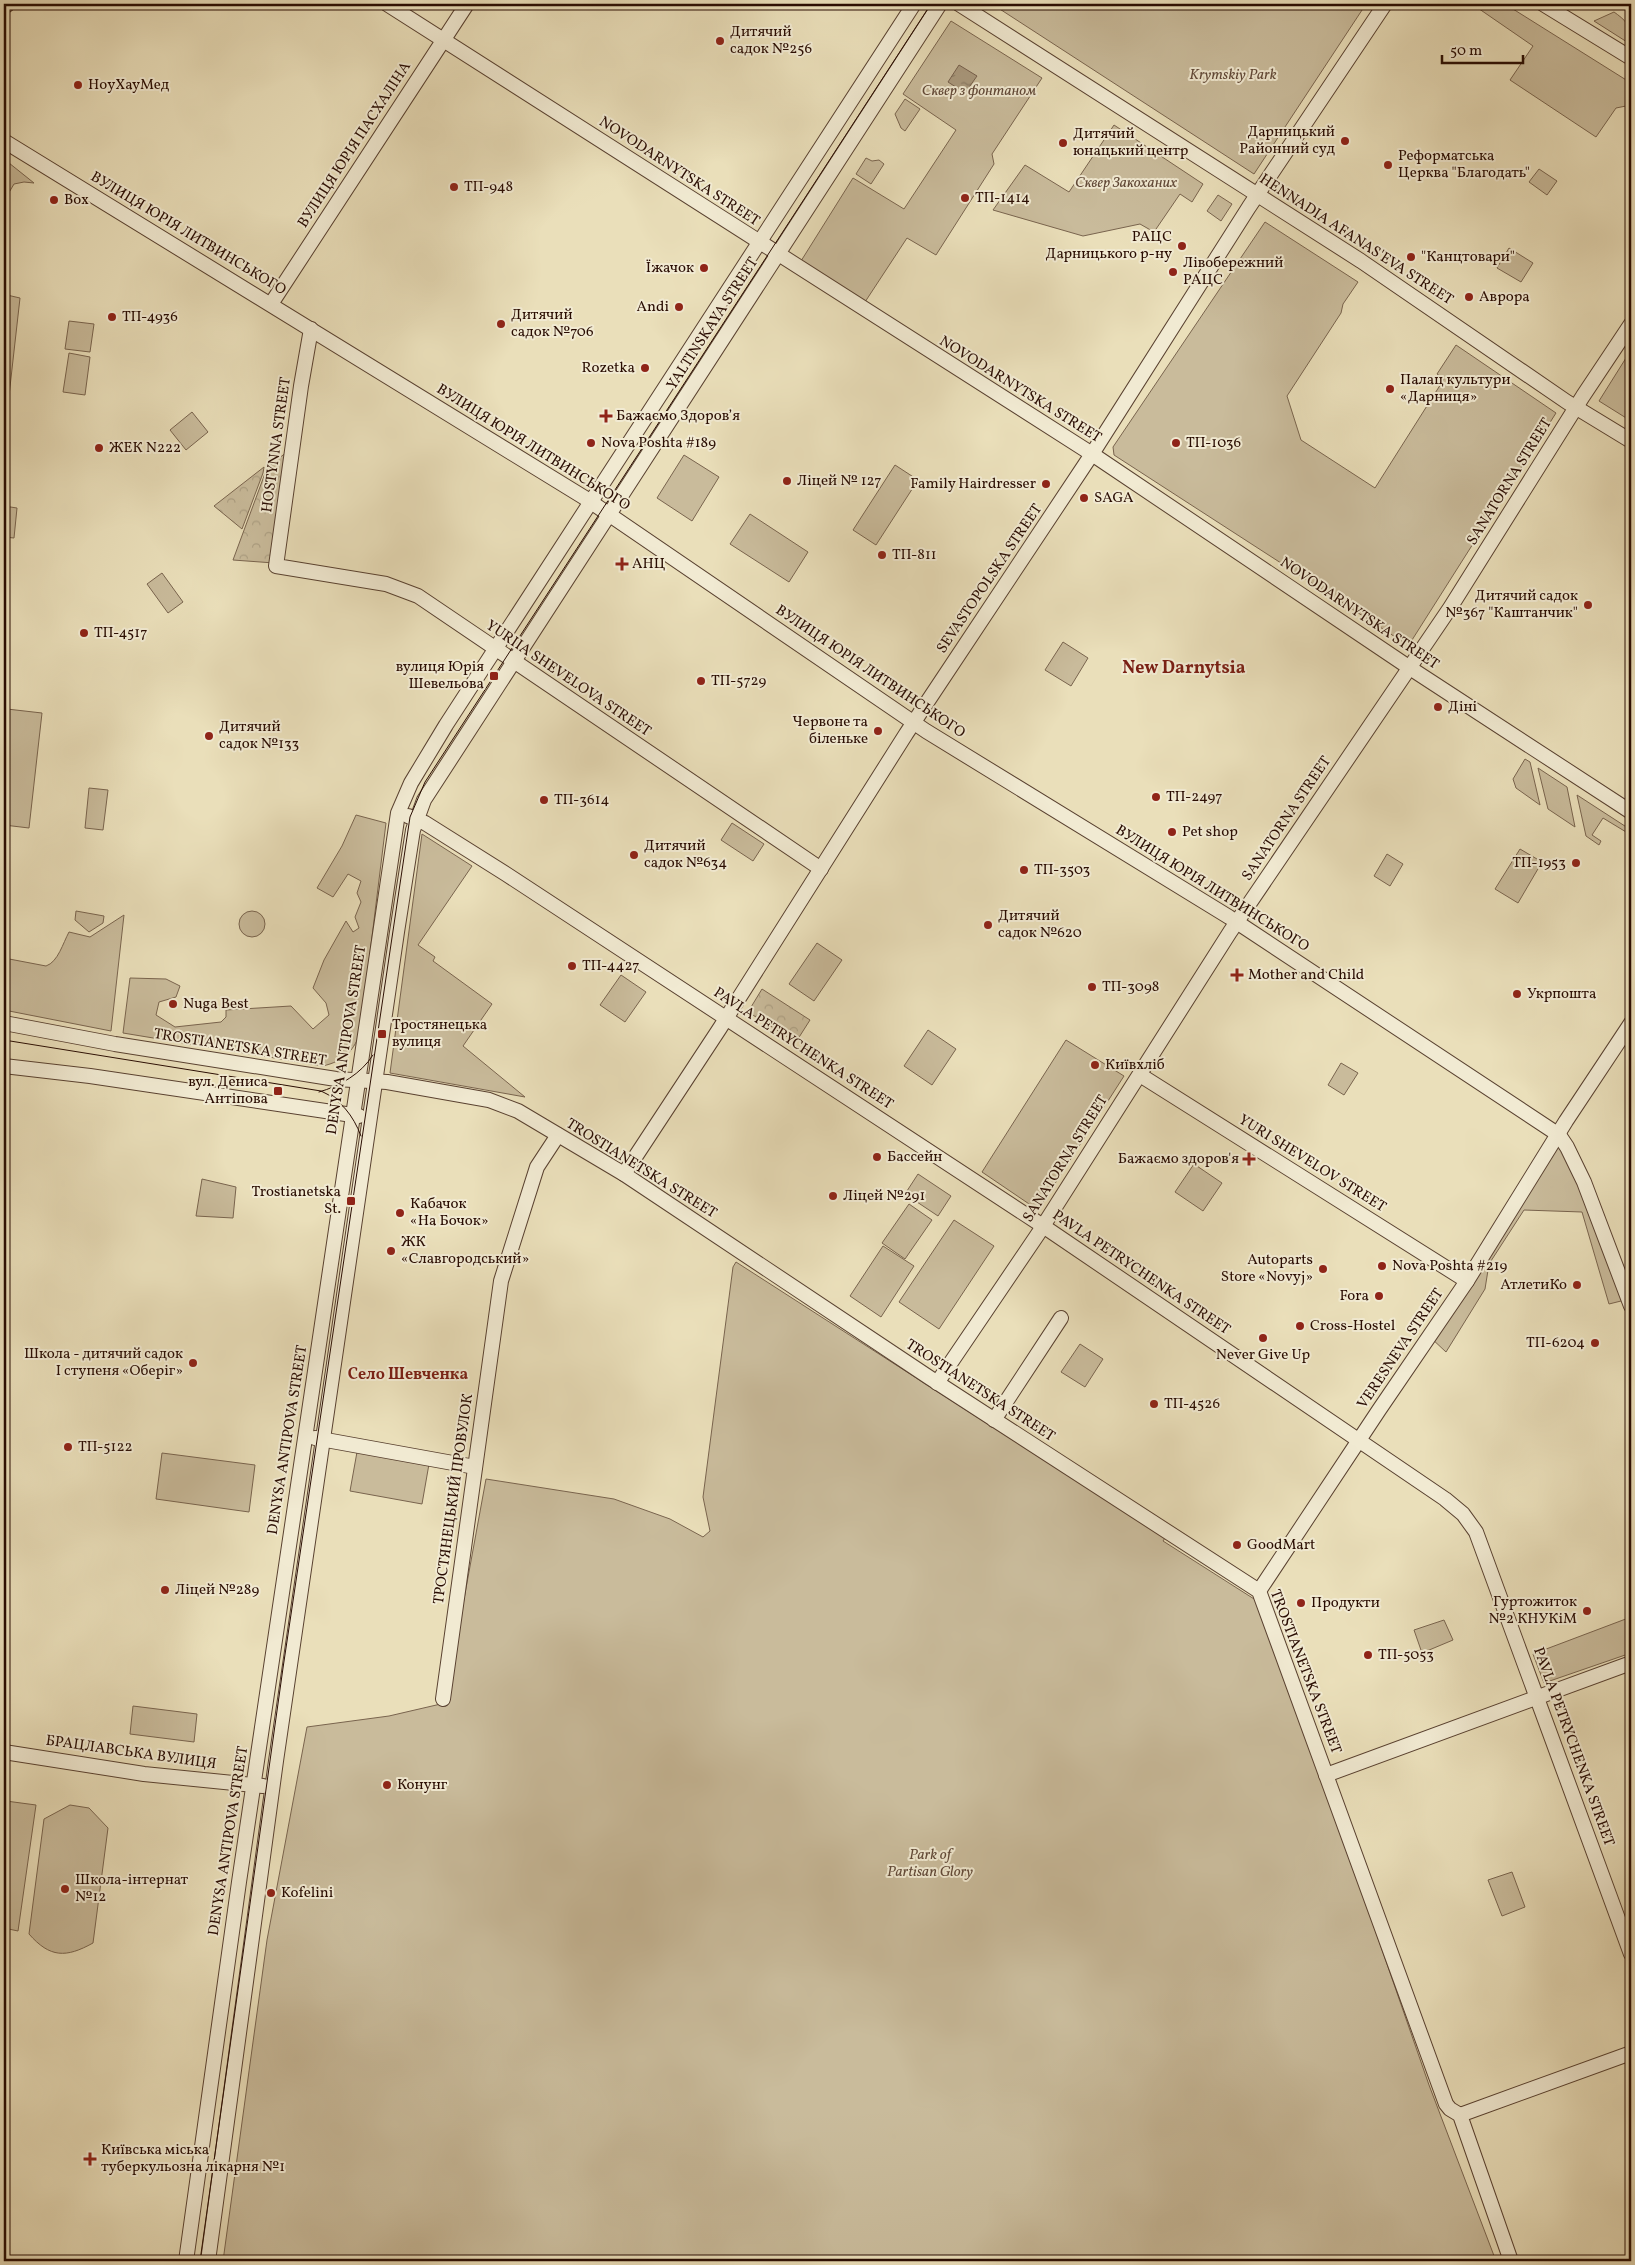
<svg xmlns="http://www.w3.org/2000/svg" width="1635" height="2265" viewBox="0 0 1635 2265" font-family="Vollkorn,serif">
	<defs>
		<pattern id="forest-crowns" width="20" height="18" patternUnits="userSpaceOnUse" patternTransform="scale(1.25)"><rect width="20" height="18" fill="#c9bb9b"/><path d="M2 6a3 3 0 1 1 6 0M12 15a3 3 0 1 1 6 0" fill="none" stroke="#ada084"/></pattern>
		<pattern id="water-ripples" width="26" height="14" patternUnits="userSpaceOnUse" patternTransform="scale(1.25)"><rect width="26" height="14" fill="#a8977b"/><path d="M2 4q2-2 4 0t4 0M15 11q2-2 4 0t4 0" fill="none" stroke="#897a63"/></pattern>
	</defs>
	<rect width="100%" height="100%" fill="#eadfba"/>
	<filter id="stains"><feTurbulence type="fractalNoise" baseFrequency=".004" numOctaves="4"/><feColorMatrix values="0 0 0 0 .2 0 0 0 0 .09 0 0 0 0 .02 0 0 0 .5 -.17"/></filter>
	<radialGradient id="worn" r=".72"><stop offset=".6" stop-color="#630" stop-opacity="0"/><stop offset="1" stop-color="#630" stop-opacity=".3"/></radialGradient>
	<g fill="#c9bb9b" stroke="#79644e">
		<polygon points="992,4 1366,4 1254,174"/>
		<polygon points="1472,4 1505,4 1631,83 1631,105 1616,108 1596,137 1510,80 1533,46"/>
		<path d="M1614,12C1624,19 1633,27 1631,39L1627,42L1594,21Z"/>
		<polygon points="951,21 1042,78 992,154 994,164 936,255 907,238 865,302 801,261 853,178 904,209 956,130 903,94"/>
		<polygon points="905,99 920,109 905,131 901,128 895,114"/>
		<polygon points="1114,125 1203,184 1192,202 1180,194 1154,232 1140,224 1083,236 993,210 1025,165 1069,192"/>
		<polygon points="866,158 872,161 879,160 884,164 871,184 856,174"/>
		<polygon points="4,159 34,183 24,182 14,184 4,201"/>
		<polygon points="1539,169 1557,181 1547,195 1529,182"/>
		<polygon points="1218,195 1232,204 1221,221 1207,211"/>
		<polygon points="1265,222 1358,282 1343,304 1341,313 1287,396 1301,440 1375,488 1444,379 1437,374 1456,345 1556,413 1412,640 1403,642 1114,455 1113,447"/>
		<polygon points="1509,248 1533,263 1521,282 1497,268"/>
		<polygon points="4,276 8,277 7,295 20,298 4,440"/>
		<polygon points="69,321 94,324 90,352 65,349"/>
		<polygon points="1631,350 1631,421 1599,401"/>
		<polygon points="69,353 90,357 85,395 63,392"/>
		<polygon points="192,412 208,432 186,450 170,430"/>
		<polygon points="684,455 719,477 692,521 657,498"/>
		<polygon points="895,465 918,480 876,545 853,530"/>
		<polygon points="4,506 17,508 14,538 4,537"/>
		<polygon points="750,514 808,552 789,582 730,544"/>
		<polygon points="162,573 183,602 168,613 147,584"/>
		<polygon points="1063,642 1088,658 1071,686 1045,670"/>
		<polygon points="7,709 42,713 29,828 4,825 4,743"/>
		<polygon points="1525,759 1530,762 1540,805 1516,788 1513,779"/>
		<polygon points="1538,768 1567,787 1575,827 1548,809"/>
		<polygon points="89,788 108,790 103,830 85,828"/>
		<polygon points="1577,795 1631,830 1631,835 1603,818 1592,835 1601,841 1599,845 1586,836"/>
		<path d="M356,815L386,823L360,1034C352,1053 343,1061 323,1066L123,1033L130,978L166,979L180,986L176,997L159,1002L156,1015L175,1027L221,1022L226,1017V1010L291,1006L313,1029L329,1015L326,1003L313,988L324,960L346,921L353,932L359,928L355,917L361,902L357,893L361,881L348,874L333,897L317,888L342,846Z"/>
		<polygon points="732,823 764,844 753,861 721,840"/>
		<polygon points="422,834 472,866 418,945 435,957 433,961 492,1004 463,1046 525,1097 390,1073"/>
		<polygon points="1520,849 1542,862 1518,903 1495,889"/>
		<polygon points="1387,854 1403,864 1390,886 1374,876"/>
		<circle cx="252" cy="924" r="13"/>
		<polygon points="76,911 104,916 103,923 89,932 75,920"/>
		<path d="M124,915L111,1031L4,1010V958L46,966C58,962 63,943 69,932L90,937Z"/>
		<polygon points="817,943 842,960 814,1001 789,984"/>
		<polygon points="621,975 646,992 625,1022 600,1005"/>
		<polygon points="928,1030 956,1049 932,1085 904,1066"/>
		<polygon points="1066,1040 1124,1076 1038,1210 982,1172"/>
		<polygon points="1341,1063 1358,1073 1344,1095 1328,1085"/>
		<polygon points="1559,1135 1629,1299 1609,1304 1582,1212 1524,1210 1489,1264 1485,1289 1446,1352 1430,1337"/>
		<polygon points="1194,1164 1222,1183 1203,1211 1175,1192"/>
		<polygon points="918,1174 951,1196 938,1216 905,1194"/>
		<polygon points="202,1179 236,1187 233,1218 196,1216"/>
		<polygon points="909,1204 932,1220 905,1259 882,1243"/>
		<polygon points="954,1220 994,1246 939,1329 899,1302"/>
		<polygon points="883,1246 914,1266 881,1317 850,1296"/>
		<polygon points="736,1262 1165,1538 1163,1541 1262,1604 1429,2085 1496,2261 223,2261 267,1940 307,1727 389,1716 445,1703 486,1479 614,1499 670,1519 703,1537 710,1531 703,1497 733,1267"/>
		<polygon points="1080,1344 1103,1359 1085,1387 1061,1372"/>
		<polygon points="357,1452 429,1464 422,1504 350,1491"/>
		<polygon points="162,1453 255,1465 249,1512 156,1499"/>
		<polygon points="1631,1617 1631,1653 1544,1683 1533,1654"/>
		<polygon points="1444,1620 1453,1640 1422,1653 1414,1630"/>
		<polygon points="133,1706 197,1714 194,1742 130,1734"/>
		<polygon points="6,1801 36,1805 18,1931 4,1928 4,1814"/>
		<path d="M70,1805L89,1808L108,1828L93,1943C66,1958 50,1958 29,1934L44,1819Z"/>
		<polygon points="1512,1872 1525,1907 1502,1916 1488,1880"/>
	</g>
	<g fill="url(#forest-crowns)" stroke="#79644e">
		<polygon points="288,451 274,563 233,560 267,468"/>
		<polygon points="264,467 263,473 242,529 214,506"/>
		<polygon points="762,989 810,1020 796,1042 748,1012"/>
	</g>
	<polygon fill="url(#water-ripples)" stroke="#755f4b" points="959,65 977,76 965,93 948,82"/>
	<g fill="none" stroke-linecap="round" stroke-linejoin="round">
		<g stroke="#594130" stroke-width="16">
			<g id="minor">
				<polyline points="387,4 1092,454 1410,668 1631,812"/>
				<polyline points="959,4 1361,261 1567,402 1631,441"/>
				<polyline points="1543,4 1631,58"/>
				<polyline points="4,7 8,4"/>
				<polyline points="4,141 585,498 926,731 1229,917 1559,1135 1567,1147 1584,1182 1631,1306"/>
				<polyline points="271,304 467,4"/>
				<polyline points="311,329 301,386 276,566 386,584 418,596 821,869"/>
				<polyline points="408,816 425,823 506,874 1043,1226 1445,1499 1463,1514 1476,1532 1631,1954"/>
				<polyline points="4,1023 115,1044 336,1079 387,1082 489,1100 518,1111 624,1174 930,1378 1259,1591 1446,2104 1450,2109 1460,2115 1511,2261"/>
				<polyline points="4,1066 90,1076 359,1116"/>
				<polyline points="1140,1075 1467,1281"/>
				<polyline points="624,1174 720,1028 906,734 1092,454 1249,207 1385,4"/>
				<polyline points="937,1383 1038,1234 1230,932 1450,608 1583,396 1631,324"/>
				<polyline points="994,1420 1061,1318"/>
				<polyline points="315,1438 475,1467"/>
				<polyline points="1259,1591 1379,1410 1467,1281 1566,1121 1631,1023"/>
				<polyline points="443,1699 501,1281 537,1167 558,1135"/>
				<polyline points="4,1752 144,1774 263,1786"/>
				<polyline points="1326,1775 1631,1663"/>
				<polyline points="1460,2115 1631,2053"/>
				<polyline points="186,2261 239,1882 398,813 411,783 446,725 914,4"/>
				<polyline points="208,2261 276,1761 397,932 413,830 424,800 940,4"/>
			</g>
		</g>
		<use href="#minor" stroke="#f1ead2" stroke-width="14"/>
		<g stroke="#290c02" stroke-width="1">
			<path d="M4,1040L321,1091C341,1100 353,1115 361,1136"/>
			<path d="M319,1092C340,1086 361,1074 373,1055"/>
			<polyline points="200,2261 283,1668 410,817 425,782 931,4"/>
		</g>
	</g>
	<g fill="#8f2418" stroke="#f1ead2" stroke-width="2">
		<circle cx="720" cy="41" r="5"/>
		<circle cx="78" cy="85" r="5"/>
		<circle cx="1345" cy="141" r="5"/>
		<circle cx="1063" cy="143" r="5"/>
		<circle cx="1388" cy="165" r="5"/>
		<circle cx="454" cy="187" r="5"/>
		<circle cx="965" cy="198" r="5"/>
		<circle cx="54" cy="200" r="5"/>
		<circle cx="1182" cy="246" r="5"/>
		<circle cx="1411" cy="257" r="5"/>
		<circle cx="704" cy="268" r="5"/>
		<circle cx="1173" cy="272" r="5"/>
		<circle cx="1469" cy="297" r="5"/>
		<circle cx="679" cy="307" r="5"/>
		<circle cx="112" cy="317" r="5"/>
		<circle cx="501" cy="324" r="5"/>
		<circle cx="645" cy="368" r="5"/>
		<circle cx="1390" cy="389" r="5"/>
		<path d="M603.5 408.5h5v5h5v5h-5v5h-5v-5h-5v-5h5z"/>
		<circle cx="591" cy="443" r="5"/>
		<circle cx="1176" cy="443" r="5"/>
		<circle cx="99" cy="448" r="5"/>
		<circle cx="787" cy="481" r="5"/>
		<circle cx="1046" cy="484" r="5"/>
		<circle cx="1084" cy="498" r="5"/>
		<circle cx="882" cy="555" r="5"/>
		<path d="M619.5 556.5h5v5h5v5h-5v5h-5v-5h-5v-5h5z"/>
		<circle cx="1588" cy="605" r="5"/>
		<circle cx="84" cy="633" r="5"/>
		<rect x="489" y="671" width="10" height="10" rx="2.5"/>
		<circle cx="701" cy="681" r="5"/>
		<circle cx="1438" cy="707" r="5"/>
		<circle cx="878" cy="731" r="5"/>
		<circle cx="209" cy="736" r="5"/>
		<circle cx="1156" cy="797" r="5"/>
		<circle cx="544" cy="800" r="5"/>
		<circle cx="1172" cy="832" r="5"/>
		<circle cx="634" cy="855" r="5"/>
		<circle cx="1576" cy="863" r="5"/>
		<circle cx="1024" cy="870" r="5"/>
		<circle cx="988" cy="925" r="5"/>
		<circle cx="572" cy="966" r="5"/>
		<path d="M1234.5 967.5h5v5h5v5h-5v5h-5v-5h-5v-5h5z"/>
		<circle cx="1092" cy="987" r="5"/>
		<circle cx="1517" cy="994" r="5"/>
		<circle cx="173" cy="1004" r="5"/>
		<rect x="377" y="1029" width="10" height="10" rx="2.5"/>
		<circle cx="1095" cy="1065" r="5"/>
		<rect x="273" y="1086" width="10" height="10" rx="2.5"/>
		<circle cx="877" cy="1157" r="5"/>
		<path d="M1246.5 1151.5h5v5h5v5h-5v5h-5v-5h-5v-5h5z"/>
		<circle cx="833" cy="1196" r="5"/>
		<rect x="346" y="1196" width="10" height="10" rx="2.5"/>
		<circle cx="400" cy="1213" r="5"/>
		<circle cx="391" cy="1251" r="5"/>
		<circle cx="1382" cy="1266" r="5"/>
		<circle cx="1323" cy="1269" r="5"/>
		<circle cx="1577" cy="1285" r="5"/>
		<circle cx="1379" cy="1296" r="5"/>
		<circle cx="1300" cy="1326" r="5"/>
		<circle cx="1263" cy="1338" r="5"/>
		<circle cx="1595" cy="1343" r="5"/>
		<circle cx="193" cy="1363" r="5"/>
		<circle cx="1154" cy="1404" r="5"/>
		<circle cx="68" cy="1447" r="5"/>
		<circle cx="1237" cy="1545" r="5"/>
		<circle cx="165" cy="1590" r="5"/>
		<circle cx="1301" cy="1603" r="5"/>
		<circle cx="1587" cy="1611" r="5"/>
		<circle cx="1368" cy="1655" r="5"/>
		<circle cx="387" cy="1785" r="5"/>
		<circle cx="65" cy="1889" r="5"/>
		<circle cx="271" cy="1893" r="5"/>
		<path d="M87.5 2151.5h5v5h5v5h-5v5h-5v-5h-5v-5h5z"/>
	</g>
	<g text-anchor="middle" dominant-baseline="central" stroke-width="4" stroke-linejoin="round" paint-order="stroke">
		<g font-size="15" fill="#290c02" stroke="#f1ead2" text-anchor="start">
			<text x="730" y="32">Дитячий<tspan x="730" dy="17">садок №256</tspan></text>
			<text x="88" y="85">НоуХауМед</text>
			<text x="1335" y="132" text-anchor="end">Дарницький<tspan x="1335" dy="17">Районний суд</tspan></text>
			<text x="1073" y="134">Дитячий<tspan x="1073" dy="17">юнацький центр</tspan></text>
			<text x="1398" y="156">Реформатська<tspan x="1398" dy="17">Церква "Благодать"</tspan></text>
			<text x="464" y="187">ТП-948</text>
			<text x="975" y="198">ТП-1414</text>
			<text x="64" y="200">Box</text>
			<text x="1172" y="237" text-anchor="end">РАЦС<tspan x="1172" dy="17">Дарницького р-ну</tspan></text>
			<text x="1421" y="257">"Канцтовари"</text>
			<text x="1183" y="263">Лівобережний<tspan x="1183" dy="17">РАЦС</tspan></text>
			<text x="694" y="268" text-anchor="end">Їжачок</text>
			<text x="1479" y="297">Аврора</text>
			<text x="669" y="307" text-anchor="end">Andi</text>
			<text x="511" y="315">Дитячий<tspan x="511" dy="17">садок №706</tspan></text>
			<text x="122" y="317">ТП-4936</text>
			<text x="635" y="368" text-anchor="end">Rozetka</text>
			<text x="1400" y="380">Палац культури<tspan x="1400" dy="17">«Дарниця»</tspan></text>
			<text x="616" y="416">Бажаємо Здоров’я</text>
			<text x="601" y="443">Nova Poshta #189</text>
			<text x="1186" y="443">ТП-1036</text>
			<text x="109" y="448">ЖЕК N222</text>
			<text x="797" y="481">Ліцей № 127</text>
			<text x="1036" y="484" text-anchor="end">Family Hairdresser</text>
			<text x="1094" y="498">SAGA</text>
			<text x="892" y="555">ТП-811</text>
			<text x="632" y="564">АНЦ</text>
			<text x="1578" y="596" text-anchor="end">Дитячий садок<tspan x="1578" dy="17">№367 "Каштанчик"</tspan></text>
			<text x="94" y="633">ТП-4517</text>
			<text x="484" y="667" text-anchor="end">вулиця Юрія<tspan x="484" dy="17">Шевельова</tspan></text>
			<text x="711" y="681">ТП-5729</text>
			<text x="1448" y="707">Діні</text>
			<text x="868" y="722" text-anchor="end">Червоне та<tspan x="868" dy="17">біленьке</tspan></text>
			<text x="219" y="727">Дитячий<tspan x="219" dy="17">садок №133</tspan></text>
			<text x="1166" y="797">ТП-2497</text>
			<text x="554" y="800">ТП-3614</text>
			<text x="1182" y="832">Pet shop</text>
			<text x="644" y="846">Дитячий<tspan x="644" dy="17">садок №634</tspan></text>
			<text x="1566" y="863" text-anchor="end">ТП-1953</text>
			<text x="1034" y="870">ТП-3503</text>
			<text x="998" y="916">Дитячий<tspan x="998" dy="17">садок №620</tspan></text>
			<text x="582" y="966">ТП-4427</text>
			<text x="1248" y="975">Mother and Child</text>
			<text x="1102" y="987">ТП-3098</text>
			<text x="1527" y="994">Укрпошта</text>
			<text x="183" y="1004">Nuga Best</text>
			<text x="392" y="1025">Тростянецька<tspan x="392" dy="17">вулиця</tspan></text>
			<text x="1105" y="1065">Київхліб</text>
			<text x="268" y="1082" text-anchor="end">вул. Дениса<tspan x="268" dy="17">Антіпова</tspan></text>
			<text x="887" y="1157">Бассейн</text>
			<text x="1239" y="1159" text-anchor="end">Бажаємо здоров'я</text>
			<text x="341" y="1192" text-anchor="end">Trostianetska<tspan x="341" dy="17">St.</tspan></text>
			<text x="843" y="1196">Ліцей №291</text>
			<text x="410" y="1204">Кабачок<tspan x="410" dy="17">«На Бочок»</tspan></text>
			<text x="401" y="1242">ЖК<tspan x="401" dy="17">«Славгородський»</tspan></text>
			<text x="1313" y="1260" text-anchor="end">Autoparts<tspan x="1313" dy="17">Store «Novyj»</tspan></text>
			<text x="1392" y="1266">Nova Poshta #219</text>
			<text x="1567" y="1285" text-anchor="end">АтлетиКо</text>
			<text x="1369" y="1296" text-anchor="end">Fora</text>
			<text x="1310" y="1326">Cross-Hostel</text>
			<text x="1585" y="1343" text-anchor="end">ТП-6204</text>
			<text x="183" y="1354" text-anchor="end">Школа - дитячий садок<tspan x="183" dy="17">І ступеня «Оберіг»</tspan></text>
			<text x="1263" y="1355" text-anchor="middle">Never Give Up</text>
			<text x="1164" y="1404">ТП-4526</text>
			<text x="78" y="1447">ТП-5122</text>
			<text x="1247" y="1545">GoodMart</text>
			<text x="175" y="1590">Ліцей №289</text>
			<text x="1577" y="1602" text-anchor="end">Гуртожиток<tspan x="1577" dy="17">№2 КНУКіМ</tspan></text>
			<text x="1311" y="1603">Продукти</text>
			<text x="1378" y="1655">ТП-5053</text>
			<text x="397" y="1785">Конунг</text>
			<text x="75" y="1880">Школа-інтернат<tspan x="75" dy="17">№12</tspan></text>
			<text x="281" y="1893">Kofelini</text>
			<text x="101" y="2150">Київська міська<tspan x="101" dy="17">туберкульозна лікарня №1</tspan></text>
		</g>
		<g font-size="15" font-style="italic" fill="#614938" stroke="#f1ead2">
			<text x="1233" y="75">Krymskiy Park</text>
			<text x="979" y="91">Сквер з фонтаном</text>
			<text x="1126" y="183">Сквер Закоханих</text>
			<text x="930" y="1855">Park of<tspan x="930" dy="17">Partisan Glory</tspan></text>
		</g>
		<g font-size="15" fill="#290c02" stroke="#f1ead2">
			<text transform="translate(355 145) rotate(-57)">ВУЛИЦЯ ЮРІЯ ПАСХАЛІНА</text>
			<text transform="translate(679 172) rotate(33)">NOVODARNYTSKA STREET</text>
			<text transform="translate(188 234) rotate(31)">ВУЛИЦЯ ЮРІЯ ЛИТВИНСЬКОГО</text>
			<text transform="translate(1356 240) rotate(33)">HENNADIA AFANAS'EVA STREET</text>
			<text transform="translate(713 324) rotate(-57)">YALTINSKAYA STREET</text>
			<text transform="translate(1020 390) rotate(32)">NOVODARNYTSKA STREET</text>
			<text transform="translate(277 445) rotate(-82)">HOSTYNNA STREET</text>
			<text transform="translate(533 448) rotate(32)">ВУЛИЦЯ ЮРІЯ ЛИТВИНСЬКОГО</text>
			<text transform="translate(1510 482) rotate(-58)">SANATORNA STREET</text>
			<text transform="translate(990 579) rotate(-56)">SEVASTOPOLSKA STREET</text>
			<text transform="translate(1359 614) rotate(34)">NOVODARNYTSKA STREET</text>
			<text transform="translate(870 672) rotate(34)">ВУЛИЦЯ ЮРІЯ ЛИТВИНСЬКОГО</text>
			<text transform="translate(568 679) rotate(34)">YURIIA SHEVELOVA STREET</text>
			<text transform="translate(1287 819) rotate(-56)">SANATORNA STREET</text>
			<text transform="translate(1212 889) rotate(32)">ВУЛИЦЯ ЮРІЯ ЛИТВИНСЬКОГО</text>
			<text transform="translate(347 1040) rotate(-81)">DENYSA ANTIPOVA STREET</text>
			<text transform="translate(240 1048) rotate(9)">TROSTIANETSKA STREET</text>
			<text transform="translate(803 1049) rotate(33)">PAVLA PETRYCHENKA STREET</text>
			<text transform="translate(1066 1159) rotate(-58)">SANATORNA STREET</text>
			<text transform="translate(1312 1164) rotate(32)">YURI SHEVELOV STREET</text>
			<text transform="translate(641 1169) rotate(32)">TROSTIANETSKA STREET</text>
			<text transform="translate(1141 1273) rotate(34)">PAVLA PETRYCHENKA STREET</text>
			<text transform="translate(1401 1349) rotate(-56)">VERESNEVA STREET</text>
			<text transform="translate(980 1391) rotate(33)">TROSTIANETSKA STREET</text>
			<text transform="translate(288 1440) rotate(-81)">DENYSA ANTIPOVA STREET</text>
			<text transform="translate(454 1499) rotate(-82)">ТРОСТЯНЕЦЬКИЙ ПРОВУЛОК</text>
			<text transform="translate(1305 1672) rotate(69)">TROSTIANETSKA STREET</text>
			<text transform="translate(1573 1747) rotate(70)">PAVLA PETRYCHENKA STREET</text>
			<text transform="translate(131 1753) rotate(8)">БРАЦЛАВСЬКА ВУЛИЦЯ</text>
			<text transform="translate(229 1841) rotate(-81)">DENYSA ANTIPOVA STREET</text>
		</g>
		<g font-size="16" font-weight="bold" fill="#7a1f14" stroke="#f1ead2">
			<text x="408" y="1375">Село Шевченка</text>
		</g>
		<g font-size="18" font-weight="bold" fill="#7a1f14" stroke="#f1ead2">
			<text x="1184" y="668">New Darnytsia</text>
		</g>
	</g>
	<rect width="1635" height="2265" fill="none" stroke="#eadfba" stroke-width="20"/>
	<rect x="5" y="5" width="1625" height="2255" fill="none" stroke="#290c02" stroke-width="2.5"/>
	<rect x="10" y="10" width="1615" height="2245" fill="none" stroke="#290c02"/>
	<path d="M1442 55v8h81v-8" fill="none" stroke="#290c02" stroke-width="2.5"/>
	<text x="1450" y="55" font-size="15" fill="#290c02" stroke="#f1ead2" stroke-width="4" paint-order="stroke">50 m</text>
	<rect width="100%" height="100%" filter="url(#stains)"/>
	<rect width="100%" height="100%" fill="url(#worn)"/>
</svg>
